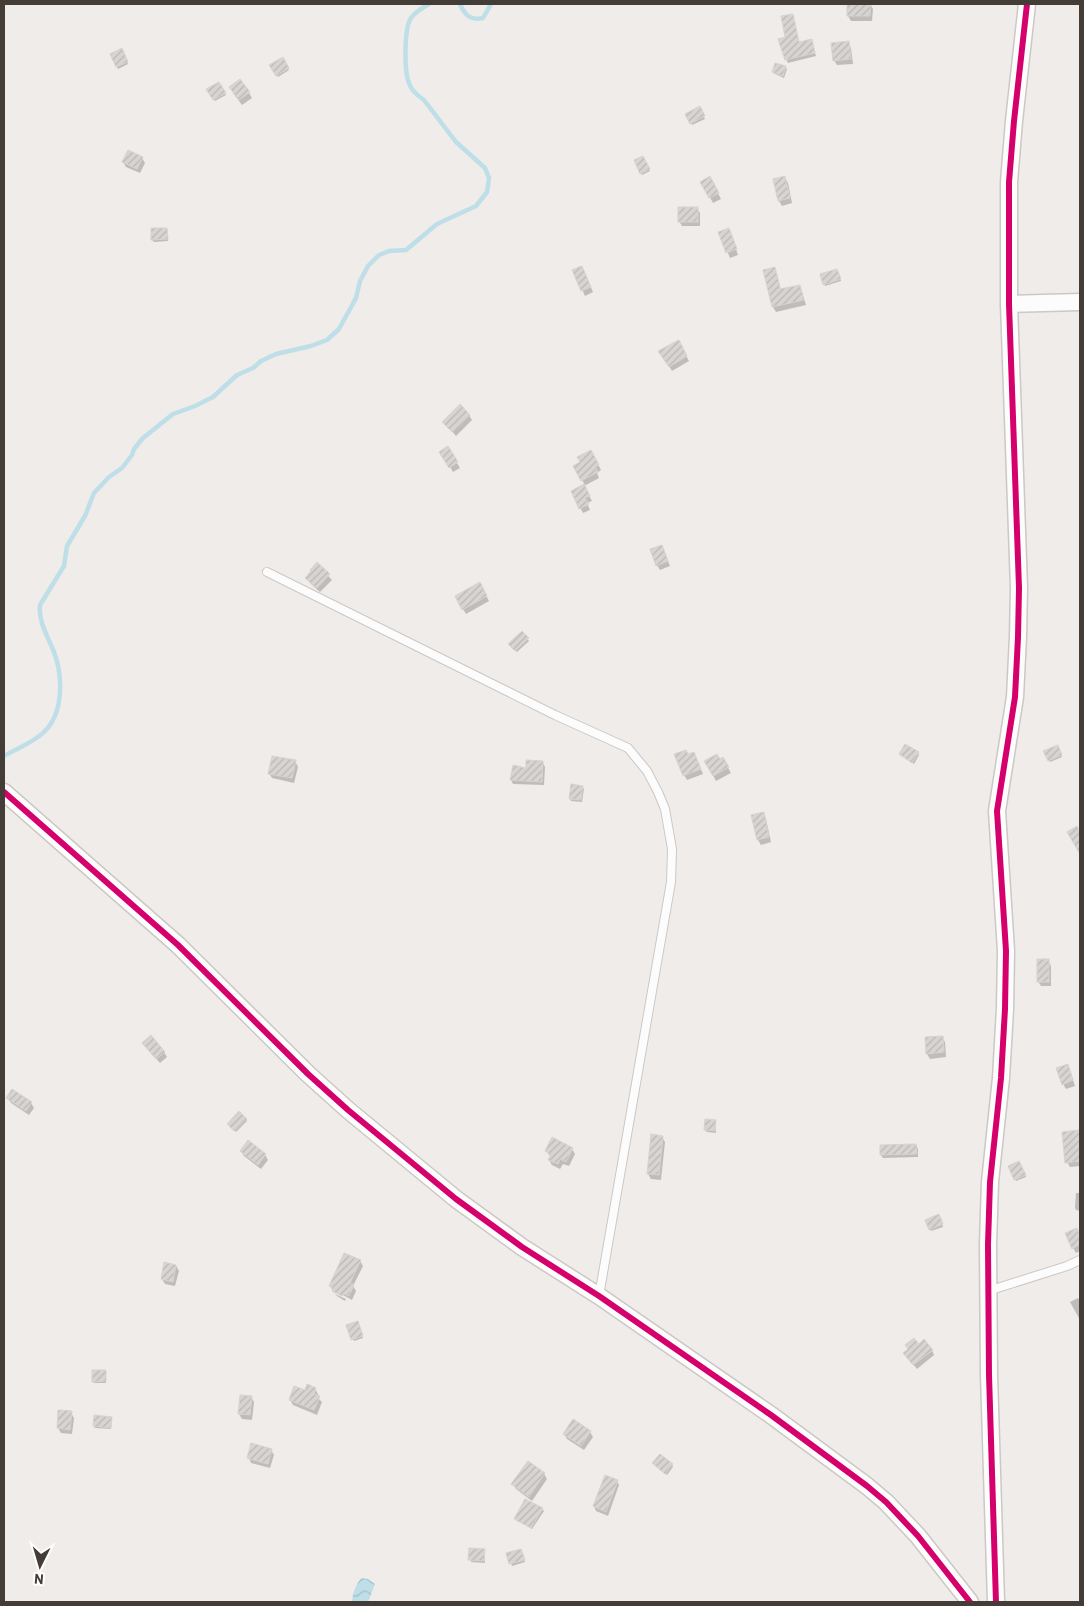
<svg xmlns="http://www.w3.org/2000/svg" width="1084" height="1606" viewBox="0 0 1084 1606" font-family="Barlow,sans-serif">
	<defs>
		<pattern id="water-waves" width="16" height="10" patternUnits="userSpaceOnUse" patternTransform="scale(1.25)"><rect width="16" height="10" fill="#bedee8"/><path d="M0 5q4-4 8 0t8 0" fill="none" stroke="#a4bfc8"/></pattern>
		<pattern id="building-hatch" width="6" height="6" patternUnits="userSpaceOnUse" patternTransform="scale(1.25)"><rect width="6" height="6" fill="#d7d4d1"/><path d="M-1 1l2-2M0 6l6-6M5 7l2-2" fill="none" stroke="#bab7b4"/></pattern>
	</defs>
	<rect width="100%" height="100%" fill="#efece9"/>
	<path fill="url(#water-waves)" d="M361,1578L368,1579L375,1584L368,1602H353L352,1601C353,1592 356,1585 361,1578Z"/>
	<g fill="#0003">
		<polygon points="870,4 873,9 872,21 851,21 848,16"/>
		<polygon points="793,15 799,44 811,41 816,56 788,63 786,59 786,38"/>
		<polygon points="848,43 851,48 853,64 837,65 834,60"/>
		<polygon points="121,50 128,64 118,69 111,54"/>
		<polygon points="282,59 289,70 278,77 271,66"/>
		<polygon points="785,67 787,69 784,78 775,74 773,72"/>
		<polygon points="218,83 226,95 215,101 208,90"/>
		<polygon points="233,93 249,93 252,98 242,105"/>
		<polygon points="699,108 705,119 692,125 686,114"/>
		<polygon points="643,157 650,171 642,175 635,161"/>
		<polygon points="142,158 145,163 140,173 126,167 123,162"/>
		<polygon points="710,178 721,199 713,203 702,182"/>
		<polygon points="785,178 788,183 792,203 782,206 779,201"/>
		<polygon points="697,208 700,213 700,226 682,226 679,221"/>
		<polygon points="167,229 168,241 154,242 152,240"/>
		<polygon points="720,233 731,235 738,255 730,258"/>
		<polygon points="774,269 777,274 781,290 800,286 806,305 776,312 773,307"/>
		<polygon points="574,271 584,272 593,292 585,296"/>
		<polygon points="838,272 841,281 825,286 824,284"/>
		<polygon points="678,341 689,361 672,371 660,351"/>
		<polygon points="469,415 472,420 456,436 444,422"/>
		<polygon points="448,448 460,468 453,472 441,452"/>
		<polygon points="591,451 601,470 597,473 599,478 584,486 592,501 587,503 590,510 583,513 572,492 585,485 574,466 582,462"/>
		<polygon points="662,546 670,566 660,570 657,565"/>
		<polygon points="317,564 332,580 320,592 310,583 307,578"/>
		<polygon points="480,584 489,601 466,614 456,597"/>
		<polygon points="522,633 529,641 517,652 511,646"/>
		<polygon points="1057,746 1062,757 1050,762 1045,752"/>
		<polygon points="694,753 703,774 687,780 684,775 688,756"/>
		<polygon points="918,753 919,755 914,764 900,754"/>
		<polygon points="723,759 731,773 716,781 706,762 720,761"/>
		<polygon points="295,761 298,767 294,783 272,778 269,773"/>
		<polygon points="543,763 545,767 544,785 513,784 511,780 527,770"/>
		<polygon points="582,787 584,789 582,802 571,801 570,798"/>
		<polygon points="763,814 766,819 771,842 761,845 758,840"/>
		<polygon points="1048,961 1051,966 1051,986 1041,986 1038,981"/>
		<polygon points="942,1037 945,1042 946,1057 930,1059 927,1054"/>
		<polygon points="147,1048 164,1052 167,1057 160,1063"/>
		<polygon points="1070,1071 1075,1086 1066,1089 1063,1084"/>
		<polygon points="8,1098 31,1103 34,1108 29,1115 11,1103"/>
		<polygon points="246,1119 247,1121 236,1132 230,1126"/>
		<polygon points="715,1121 716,1133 707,1132 705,1130"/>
		<polygon points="1080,1131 1080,1166 1070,1167 1067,1162 1063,1133"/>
		<polygon points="662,1137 665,1142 661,1180 651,1179 648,1174"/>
		<polygon points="916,1145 918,1149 918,1157 883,1158 881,1155"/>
		<polygon points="572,1149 575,1154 569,1166 563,1164 560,1169 552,1165 549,1160 551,1157 546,1151"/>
		<polygon points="241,1151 265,1155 268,1160 261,1169 244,1156"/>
		<polygon points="1019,1162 1026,1177 1016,1181 1010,1166"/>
		<polygon points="1076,1193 1080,1193 1080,1211 1076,1210 1075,1208"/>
		<polygon points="940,1218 943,1227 931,1231 930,1229"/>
		<polygon points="1076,1229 1080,1237 1080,1251 1076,1253 1073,1248"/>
		<polygon points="360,1261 363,1266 353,1286 356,1291 352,1300 335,1291 335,1294 330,1286"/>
		<polygon points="176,1266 179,1271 175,1286 165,1284 162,1279"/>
		<polygon points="335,1294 346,1299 345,1301 337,1296"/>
		<polygon points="1078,1298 1080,1301 1080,1320 1070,1302"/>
		<polygon points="358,1324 363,1338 354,1341 353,1339"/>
		<polygon points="918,1346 932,1350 934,1355 917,1369 908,1358 909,1350"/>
		<polygon points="105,1371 106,1383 94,1383 93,1381"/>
		<polygon points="315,1389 318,1394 317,1397 322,1402 317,1415 293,1405 290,1400 305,1391"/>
		<polygon points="251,1397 254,1402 252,1420 242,1419 239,1414"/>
		<polygon points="71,1413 74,1418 72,1434 61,1433 58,1428"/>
		<polygon points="111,1418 111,1429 95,1428 94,1426"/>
		<polygon points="573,1421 590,1432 593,1437 584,1450 567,1439 564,1434"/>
		<polygon points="271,1450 274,1455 270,1468 251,1463 249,1458"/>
		<polygon points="655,1465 672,1465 673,1467 667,1475"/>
		<polygon points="544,1474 547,1479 532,1501 516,1489 513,1484"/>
		<polygon points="617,1481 619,1485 608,1516 596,1511 594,1506"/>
		<polygon points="542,1509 544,1511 532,1529 516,1519"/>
		<polygon points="470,1549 484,1550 485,1563 471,1562"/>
		<polygon points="522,1553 525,1562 512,1566 508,1554"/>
	</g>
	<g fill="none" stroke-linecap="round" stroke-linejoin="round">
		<g stroke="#bedee8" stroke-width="4.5">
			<path d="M460,4C465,15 470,21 483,18L491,4"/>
			<path d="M4,756C17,748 33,743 44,732C64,713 63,676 54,652C48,637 38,621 40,605L64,566L67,546L85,516L94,493L109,477L122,468L132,455L134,449L143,438L173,414L195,406L213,397L237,375L253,368L261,361L276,354L311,346L327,340L339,329L356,298L360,281L368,266L379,255L389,251L406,250L437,224L476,206L487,192L489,178L485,168L456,142L424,100C418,96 411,90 409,83C404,72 404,28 411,18C415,12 422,8 429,4"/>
		</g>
	</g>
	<g fill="url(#building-hatch)" stroke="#d7d3cf">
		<polygon points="847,4 871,4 870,16 847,16"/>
		<polygon points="793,14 799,42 812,39 815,53 785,60 778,39 785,37 781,16"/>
		<polygon points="849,41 851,59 833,61 831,43"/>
		<polygon points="122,48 128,62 116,67 110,54"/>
		<polygon points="283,57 289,68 276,76 269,65"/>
		<polygon points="775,63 786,66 783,76 772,72"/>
		<polygon points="240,79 250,92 239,100 229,87"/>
		<polygon points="219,82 226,93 213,100 206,89"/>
		<polygon points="700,106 705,116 690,124 685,114"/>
		<polygon points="128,150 143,157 137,169 122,162"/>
		<polygon points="643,156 650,169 640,174 634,160"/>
		<polygon points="710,176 719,193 709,198 700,182"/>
		<polygon points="785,176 790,198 778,201 773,179"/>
		<rect x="678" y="207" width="20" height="15"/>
		<polygon points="151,228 167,228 168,239 151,240"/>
		<polygon points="729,228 737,249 726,253 718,232"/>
		<polygon points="582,266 591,287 581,291 572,270"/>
		<polygon points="775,267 780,289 800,285 804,300 772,307 763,270"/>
		<polygon points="837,269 841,279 823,285 820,274"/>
		<polygon points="679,340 687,356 669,367 658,351"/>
		<polygon points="460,404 470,415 452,432 442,422"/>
		<polygon points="448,446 458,462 449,468 439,452"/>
		<polygon points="591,450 599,465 595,467 598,472 581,481 573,466 580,462 577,457"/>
		<polygon points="584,484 590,496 585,498 589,504 579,509 571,491"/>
		<polygon points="662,545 668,561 656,566 650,549"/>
		<polygon points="317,562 330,574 317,588 305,578 311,571 310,570"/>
		<polygon points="480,582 487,596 462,610 455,596"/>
		<polygon points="522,631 529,638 515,651 508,644"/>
		<polygon points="905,744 919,752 912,763 899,754"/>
		<polygon points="1058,745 1062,755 1048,761 1043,751"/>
		<polygon points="686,750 688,754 694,752 701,769 683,776 674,754"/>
		<polygon points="717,754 720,759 723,757 729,767 713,776 704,761"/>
		<polygon points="272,756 296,760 292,778 268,774"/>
		<polygon points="526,760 543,761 542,782 510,780 513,765 526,768"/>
		<polygon points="571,784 583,786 581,800 569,799"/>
		<polygon points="764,812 769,837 757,840 751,815"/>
		<polygon points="1077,826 1080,832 1080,854 1067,832"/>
		<rect x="1037" y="959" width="12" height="23"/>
		<polygon points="151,1035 165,1052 156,1059 142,1043"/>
		<polygon points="943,1036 944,1052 926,1054 925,1037"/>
		<polygon points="1068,1064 1073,1080 1062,1085 1056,1068"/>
		<polygon points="12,1089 32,1102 26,1111 6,1098"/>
		<polygon points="239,1111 247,1119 234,1131 227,1124"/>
		<polygon points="705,1119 716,1120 715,1131 704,1130"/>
		<polygon points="1080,1130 1080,1161 1065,1163 1062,1132"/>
		<polygon points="651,1134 663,1136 659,1175 647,1174"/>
		<polygon points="552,1137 573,1148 566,1162 560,1159 558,1164 548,1160 551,1154 545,1151"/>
		<polygon points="248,1140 266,1154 258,1165 240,1151"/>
		<polygon points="916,1144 917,1154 880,1155 880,1145"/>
		<polygon points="1019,1161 1026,1175 1014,1180 1008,1166"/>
		<polygon points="939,1214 943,1224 929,1230 925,1220"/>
		<polygon points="1077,1228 1080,1235 1080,1244 1072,1249 1065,1233"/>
		<polygon points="344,1253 361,1260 350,1283 354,1285 349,1296 344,1294 342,1296 332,1291 334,1289 329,1286"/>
		<polygon points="164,1262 176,1265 173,1282 161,1279"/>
		<polygon points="358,1321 363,1336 351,1340 346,1325"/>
		<polygon points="914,1338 919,1344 924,1339 933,1350 913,1365 903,1353 908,1349 905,1345"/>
		<polygon points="92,1370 106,1370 106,1381 92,1382"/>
		<polygon points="307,1384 316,1388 314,1394 320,1396 314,1410 289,1400 294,1386 305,1390"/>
		<polygon points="240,1395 252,1396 250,1415 238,1414"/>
		<polygon points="58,1410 72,1411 70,1430 57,1428"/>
		<polygon points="94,1415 112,1417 111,1428 93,1426"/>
		<polygon points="573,1419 591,1431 581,1446 563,1434"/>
		<polygon points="251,1443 272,1449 268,1464 247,1458"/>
		<polygon points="660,1454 673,1464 665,1474 652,1463"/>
		<polygon points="528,1461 545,1473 529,1497 511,1484"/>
		<polygon points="605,1475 618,1480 606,1512 593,1506"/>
		<polygon points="525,1499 543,1508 531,1528 514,1519"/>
		<polygon points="469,1548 485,1549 484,1561 468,1560"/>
		<polygon points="521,1549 525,1560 509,1564 506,1553"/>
	</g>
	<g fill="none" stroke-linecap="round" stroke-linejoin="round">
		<g stroke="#cbc8c6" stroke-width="10">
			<g id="lane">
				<polyline points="267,572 555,715 628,748 647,771 658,792 665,809 672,849 671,882 599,1296"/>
				<polyline points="988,1291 1067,1266 1080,1260"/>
			</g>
		</g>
		<g stroke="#cbc8c6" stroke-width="19">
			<g id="street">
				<polyline points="1009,304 1080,302"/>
				<polyline points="4,792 178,945 308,1074 348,1110 456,1199 522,1247 599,1296 771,1415 867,1486 886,1502 918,1536 970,1602"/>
				<polyline points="996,1602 989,1375 988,1244 990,1182 1001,1078 1005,1009 1006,951 997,811 1015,697 1018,637 1019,588 1009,304 1009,182 1014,121 1027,4"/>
			</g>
		</g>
		<use href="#lane" stroke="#fdfcfc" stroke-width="8"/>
		<use href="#street" stroke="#fdfcfc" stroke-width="16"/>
		<g stroke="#fff" stroke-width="9">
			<g id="cycleway">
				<polyline points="4,792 178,945 308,1074 348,1110 456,1199 522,1247 599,1296 771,1415 867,1486 886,1502 918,1536 970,1602"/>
				<polyline points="996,1602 989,1375 988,1244 990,1182 1001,1078 1005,1009 1006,951 997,811 1015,697 1018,637 1019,588 1009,304 1009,182 1014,121 1027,4"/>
			</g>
		</g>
		<use href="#cycleway" stroke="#d6006c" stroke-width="6"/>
	</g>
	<rect width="1084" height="1606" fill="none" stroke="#443d37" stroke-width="10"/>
	<g transform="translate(40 1566) rotate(185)" stroke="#ffffff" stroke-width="4" paint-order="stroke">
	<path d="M0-4L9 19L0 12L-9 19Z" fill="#443d37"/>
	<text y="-8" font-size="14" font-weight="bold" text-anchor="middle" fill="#443d37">N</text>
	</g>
</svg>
